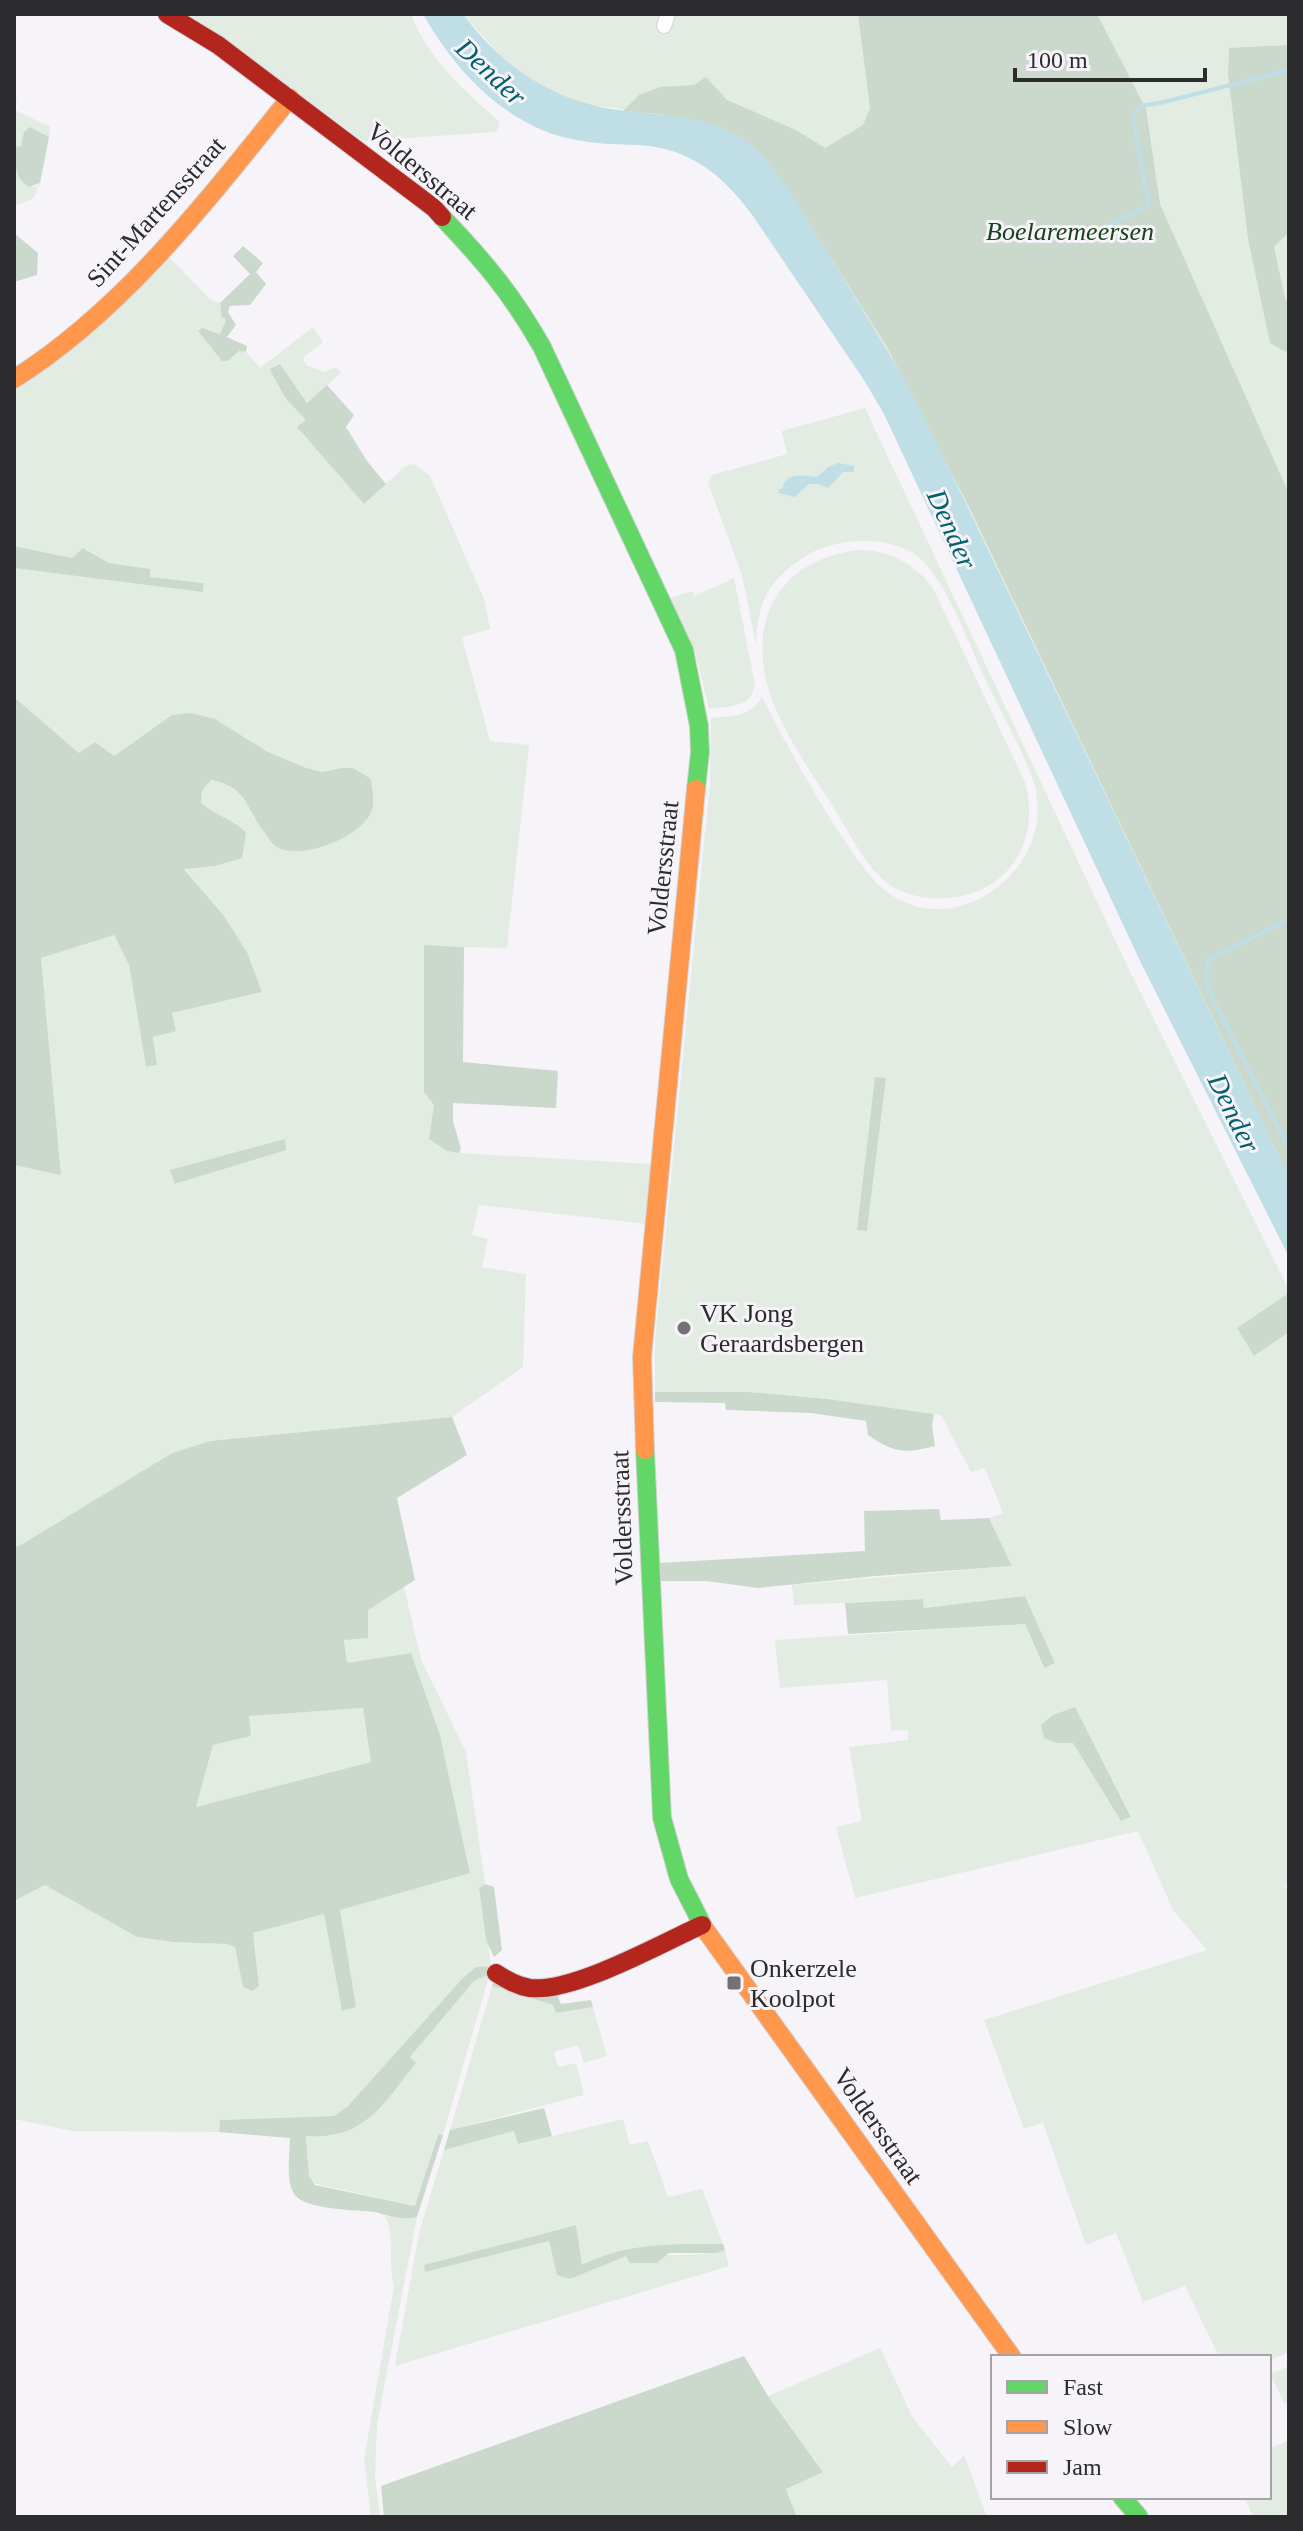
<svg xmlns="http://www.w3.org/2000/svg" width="1303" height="2531" viewBox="0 0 1303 2531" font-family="'Times New Roman',serif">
	<rect width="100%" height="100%" fill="#f6f4f8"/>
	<g fill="#e2ece3" fill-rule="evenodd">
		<path d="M186,14H411C429,60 464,91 500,122L496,132L363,141L211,29Z"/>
		<polygon points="463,14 1289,14 1289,1177 843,279 658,114 584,104 538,85 500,55"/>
		<polygon points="14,96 17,97 15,110 50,127 49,137 30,128 21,146 14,147"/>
		<polygon points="14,167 23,184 36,187 40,183 34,198 14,206"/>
		<path d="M167,255L211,300L220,303L221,316L226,320L220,334L207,329L228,361L239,351L246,352L260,368L313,327L323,342L303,358L306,365L324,372L336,367L341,373L307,403L280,364L271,369L272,374L286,399L306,420L297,427L364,504L405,466L414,464L430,476L484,599L490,629L462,637L490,741L529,745L507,948L424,946L434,1105L430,1139L447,1151L459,1153L651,1164L647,1224L479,1205L472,1235L488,1239L482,1267L526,1274L523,1367L452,1417L210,1441L172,1453L21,1546L14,1547V1165L61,1174L41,958L113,934L129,965L146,1067L157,1065L153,1037L172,1013L262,992L247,952L224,916L184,868L215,866L238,824L211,813L201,802L202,791L211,780C235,785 245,796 254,819L371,780L353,769L342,768L322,772L308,768L268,752L215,719L172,715L114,756L79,753L14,697V568L203,591L204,583L149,577V569L109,563L84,548L72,558L14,546V384ZM285,1150L176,1184L171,1171Z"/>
		<path d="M865,408L1123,957L1289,1290V1293L1237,1328L1254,1356L1289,1332V1880L1285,1888L1289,1891V2352L1269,2361V2357H1219L1185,2286L1143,2302L1116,2233L1086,2245L1043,2123L1024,2129L984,2020L1207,1950L1173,1910L1138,1831L855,1898L836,1827L862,1821L849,1747L908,1740V1730L891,1731L887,1680L780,1688L775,1640L1025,1624L1043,1668L1055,1663L1025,1596L924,1608L923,1599L794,1605L792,1585L1012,1566L989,1518L1003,1513L985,1468L971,1472L941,1415L828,1399L750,1392H655V1340L710,783L711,718C735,715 748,718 762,697C786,744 811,789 840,834C855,855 868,879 890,894C962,944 1061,861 1033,780C1022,748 1003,717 989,687C973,653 949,589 925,563C899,534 837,536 806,556C769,579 757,602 756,645L742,575L708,483L712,475L787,454L782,431ZM1075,1708L1131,1816V1817L1121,1821L1073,1743Z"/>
		<path d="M858,550C889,550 914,563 933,588L1025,782C1034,815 1029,848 1005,873C979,900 930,906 897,889C868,874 851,835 834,808C812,774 788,740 773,702C744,627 775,560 858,550Z"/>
		<path d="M734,578L755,684C752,708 729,706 709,709L695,652L671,598L692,591L695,596Z"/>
		<path d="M404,1587L421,1659L466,1752L485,1884L479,1889C481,1905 492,1955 490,1966L485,1965L461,1980L348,2106L334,2116L220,2120L219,2132L73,2131L14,2119V1901L45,1885L137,1937L173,1942L226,1944L235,1947L238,1959L259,1986L253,1933L324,1914L342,2010L340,1910L470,1872L440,1735L411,1653L347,1664L344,1640L368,1610Z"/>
		<polygon points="363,1708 372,1762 196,1807 213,1745 250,1736 249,1716"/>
		<path d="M490,1973L443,2135L437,2134L416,2206L312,2183L309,2176L306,2135C360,2145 385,2100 415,2063L410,2057L473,1982Z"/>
		<polygon points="492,1986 553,2005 556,2012 593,2007 607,2056 584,2063 578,2045 554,2052 558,2067 576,2063 584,2095 450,2130"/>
		<path d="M623,2119L630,2145L648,2141L668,2197L702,2189L723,2244C680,2244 620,2246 582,2266L575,2225L425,2265V2272L549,2240L557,2274C581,2268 606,2258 631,2256C658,2253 701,2258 725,2250L729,2266L395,2366L419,2233L444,2150L514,2131L519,2144Z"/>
		<path d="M385,2216L412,2219L417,2217L377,2424L375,2477L380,2517H371L364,2460L394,2286C388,2263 395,2234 385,2216Z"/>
		<polygon points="880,2348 913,2418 952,2467 964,2455 987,2517 797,2517 786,2489 823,2471 768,2396"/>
		<polygon points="1289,2366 1289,2401 1284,2403 1270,2374"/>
		<polygon points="1289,2440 1289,2517 1253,2517 1245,2497 1269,2497 1269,2449"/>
	</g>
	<g fill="#cbd9cc" fill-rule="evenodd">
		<polygon points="858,14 1097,14 1146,109 1160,204 1289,494 1289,1177 970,509 887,347 794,199 771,168 703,123 658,114 623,111 639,95 660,87 694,85 706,77 727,100 796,130 825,148 863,125 870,108"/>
		<polygon points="1289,45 1289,232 1274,247 1285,298 1289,305 1289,354 1270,343 1248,239 1228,74 1229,48"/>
		<path d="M30,127L49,137L40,183L29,187C15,179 14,163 14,147L21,146L24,132Z"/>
		<polygon points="14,233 38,253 37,275 14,282"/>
		<polygon points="243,246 263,263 256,272 266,284 250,305 230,306 228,312 236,325 227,337 247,346 246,352 239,351 228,361 222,361 198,331 202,328 220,334 226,320 221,316 220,303 250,274 233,256"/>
		<polygon points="280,364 307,403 327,385 354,415 346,427 367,461 386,484 364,504 297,427 306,420 286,399 272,374 270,369"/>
		<polygon points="14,546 72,558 83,548 109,563 150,569 150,577 204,583 203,592 14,568"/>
		<path d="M14,697L79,753L95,742L114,756L172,715L190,713L215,719L268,752L307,768L322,772L342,768H353L371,779C372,789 375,801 372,810C363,837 301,861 277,847C272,844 268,838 265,833C244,807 249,788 211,780L202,791L201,802C215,817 234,818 246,833L242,858L215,866L184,869L224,916L247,952L262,992L172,1013L176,1031L153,1037L157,1065L146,1067L129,965L114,935L41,958L61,1175L14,1165Z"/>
		<polygon points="424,945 464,947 463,1062 558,1071 556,1108 453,1103 453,1121 461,1149 459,1153 447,1151 429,1139 434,1105 424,1092"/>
		<polygon points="875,1077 886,1078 869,1213 867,1231 857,1230"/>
		<polygon points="285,1139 286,1150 175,1184 170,1170"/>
		<polygon points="1289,1293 1289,1332 1254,1356 1237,1328"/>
		<path d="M655,1392H750L828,1399L934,1414L932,1426L935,1446C903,1454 895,1453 868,1435L866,1421L811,1413L726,1410L725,1403L655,1402Z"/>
		<path d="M452,1417L467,1455L397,1498L415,1580L368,1610V1638L344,1640L347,1663L411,1653L440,1735L470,1873L340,1910L356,2007L342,2011L324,1914L253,1933L259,1986L252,1991L243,1987L235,1947L226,1944L173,1942L137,1937L45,1885L14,1901V1547L21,1545L172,1453L210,1441ZM363,1708L371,1762L196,1807L213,1745L251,1736L249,1716Z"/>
		<polygon points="939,1509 941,1520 989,1518 1012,1566 876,1576 758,1588 706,1581 660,1581 659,1563 865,1551 864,1511"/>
		<polygon points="1025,1596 1055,1663 1044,1668 1025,1624 848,1634 845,1603 923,1599 924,1608"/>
		<polygon points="1075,1707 1131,1817 1121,1821 1073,1743 1057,1743 1044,1738 1041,1725 1053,1715"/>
		<polygon points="485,1884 494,1887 502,1950 494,1957 486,1940 479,1888"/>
		<path d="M490,1966V1973L473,1982L410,2057L416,2063C383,2104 364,2141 306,2136L309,2176L315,2185L415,2206L438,2134L443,2135L417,2217C406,2221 387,2216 376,2212C357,2210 306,2210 295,2195C285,2182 290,2154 290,2138L219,2132L220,2120L334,2116L348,2106L461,1980L476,1967Z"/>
		<polygon points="496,1977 556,1992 561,2004 591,2000 593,2007 556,2013 553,2005 492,1986"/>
		<polygon points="544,2108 552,2136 518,2144 514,2131 444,2150 450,2130"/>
		<path d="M576,2225L582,2265C629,2242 672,2244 723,2244L725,2250L716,2253H669L657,2263H630L626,2256L570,2279L557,2275L549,2241L425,2272L424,2265Z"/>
		<polygon points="744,2356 768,2396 823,2472 786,2489 797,2517 384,2517 381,2486"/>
	</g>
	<g fill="#bfdee5">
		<path d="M423,14H463C503,68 557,104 625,111C664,115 714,117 747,142C777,164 806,219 826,250C857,301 888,350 917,402L1289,1177V1257L1141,963L884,414L864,380L753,216C723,175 689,147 637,145C612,144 588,144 563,137C501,120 454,69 423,14Z"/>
		<path d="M838,463L854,466V472H843L828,488L818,484H809L795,497L779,493V489H782C787,471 802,476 817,477L828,467Z"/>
	</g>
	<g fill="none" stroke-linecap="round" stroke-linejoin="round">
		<g stroke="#bfdee5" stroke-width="4">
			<polyline points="1035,242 1097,231 1149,205 1133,119 1139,106 1160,103 1289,70"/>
			<polyline points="1289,919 1209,960 1206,980 1210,994 1289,1148"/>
		</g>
		<g stroke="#d3d1d4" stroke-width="16">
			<polyline id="street" points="664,26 668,14"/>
		</g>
		<g stroke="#d3d1d4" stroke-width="20">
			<g id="fast">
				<path d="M442,217C484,261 512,294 542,347L684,650L699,726L700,752L696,789"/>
				<polyline points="645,1450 662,1818 679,1879 704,1928"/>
				<polyline points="1122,2497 1139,2517"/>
			</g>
		</g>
		<g stroke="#d3d1d4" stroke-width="20">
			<g id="slow">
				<path d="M14,379C125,309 208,199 290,98"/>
				<polyline points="645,1450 642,1357 696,789"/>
				<polyline points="704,1928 1012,2357"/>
			</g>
		</g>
		<g stroke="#d3d1d4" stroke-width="20">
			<g id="jam">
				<polyline points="167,14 218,45 434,208 442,217"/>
				<path d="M496,1973C507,1980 517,1986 530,1988C573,1993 660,1944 702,1925"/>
			</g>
		</g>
		<use href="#street" stroke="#fefdfe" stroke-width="14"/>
		<use href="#fast" stroke="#63d668" stroke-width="18"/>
		<use href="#slow" stroke="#ff974d" stroke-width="18"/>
		<use href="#jam" stroke="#b3261e" stroke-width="18"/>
	</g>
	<g fill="#737175" stroke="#f6f3f9" stroke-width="3">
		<circle cx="684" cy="1328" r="8"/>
		<rect x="726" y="1975" width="16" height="16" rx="4"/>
	</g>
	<g text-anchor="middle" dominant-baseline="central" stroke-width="6" stroke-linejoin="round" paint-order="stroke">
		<g font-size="26" fill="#2c2b2e" stroke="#f6f3f9">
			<text transform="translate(422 171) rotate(40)">Voldersstraat</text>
			<text transform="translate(156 212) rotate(-48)">Sint-Martensstraat</text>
			<text transform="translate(663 868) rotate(-84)">Voldersstraat</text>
			<text transform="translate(622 1518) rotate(-92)">Voldersstraat</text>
			<text transform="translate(878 2126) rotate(55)">Voldersstraat</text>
		</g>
		<g font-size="26" font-style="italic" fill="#19421c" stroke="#f6f3f9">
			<text x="1070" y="231">Boelaremeersen</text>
		</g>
		<g font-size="26" fill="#2c2b2e" stroke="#f6f3f9" text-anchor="start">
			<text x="700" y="1313">VK Jong<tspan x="700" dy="30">Geraardsbergen</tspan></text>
			<text x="750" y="1968">Onkerzele<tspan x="750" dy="30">Koolpot</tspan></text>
		</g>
		<g font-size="28" font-style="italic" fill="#00616c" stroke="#f6f3f9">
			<text transform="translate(491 72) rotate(43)">Dender</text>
			<text transform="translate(952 529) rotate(66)">Dender</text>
			<text transform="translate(1234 1113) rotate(64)">Dender</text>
		</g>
	</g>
	<rect width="1303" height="2531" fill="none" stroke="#2c2b2e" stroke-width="32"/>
	<rect x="991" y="2355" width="280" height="144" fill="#f6f3f9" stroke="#a5a3a8" stroke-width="2"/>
	<rect x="1007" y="2381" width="40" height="12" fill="#63d668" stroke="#a5a3a8" stroke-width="2"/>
	<text x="1063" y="2395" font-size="24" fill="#2c2b2e">Fast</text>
	<rect x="1007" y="2421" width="40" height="12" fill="#ff974d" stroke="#a5a3a8" stroke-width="2"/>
	<text x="1063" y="2435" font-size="24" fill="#2c2b2e">Slow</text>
	<rect x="1007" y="2461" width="40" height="12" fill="#b3261e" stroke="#a5a3a8" stroke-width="2"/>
	<text x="1063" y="2475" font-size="24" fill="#2c2b2e">Jam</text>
	<path d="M1015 68v12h190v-12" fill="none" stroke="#2c2b2e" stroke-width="4"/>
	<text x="1027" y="68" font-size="24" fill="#2c2b2e" stroke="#f6f3f9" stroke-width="6" paint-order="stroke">100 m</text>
</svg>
